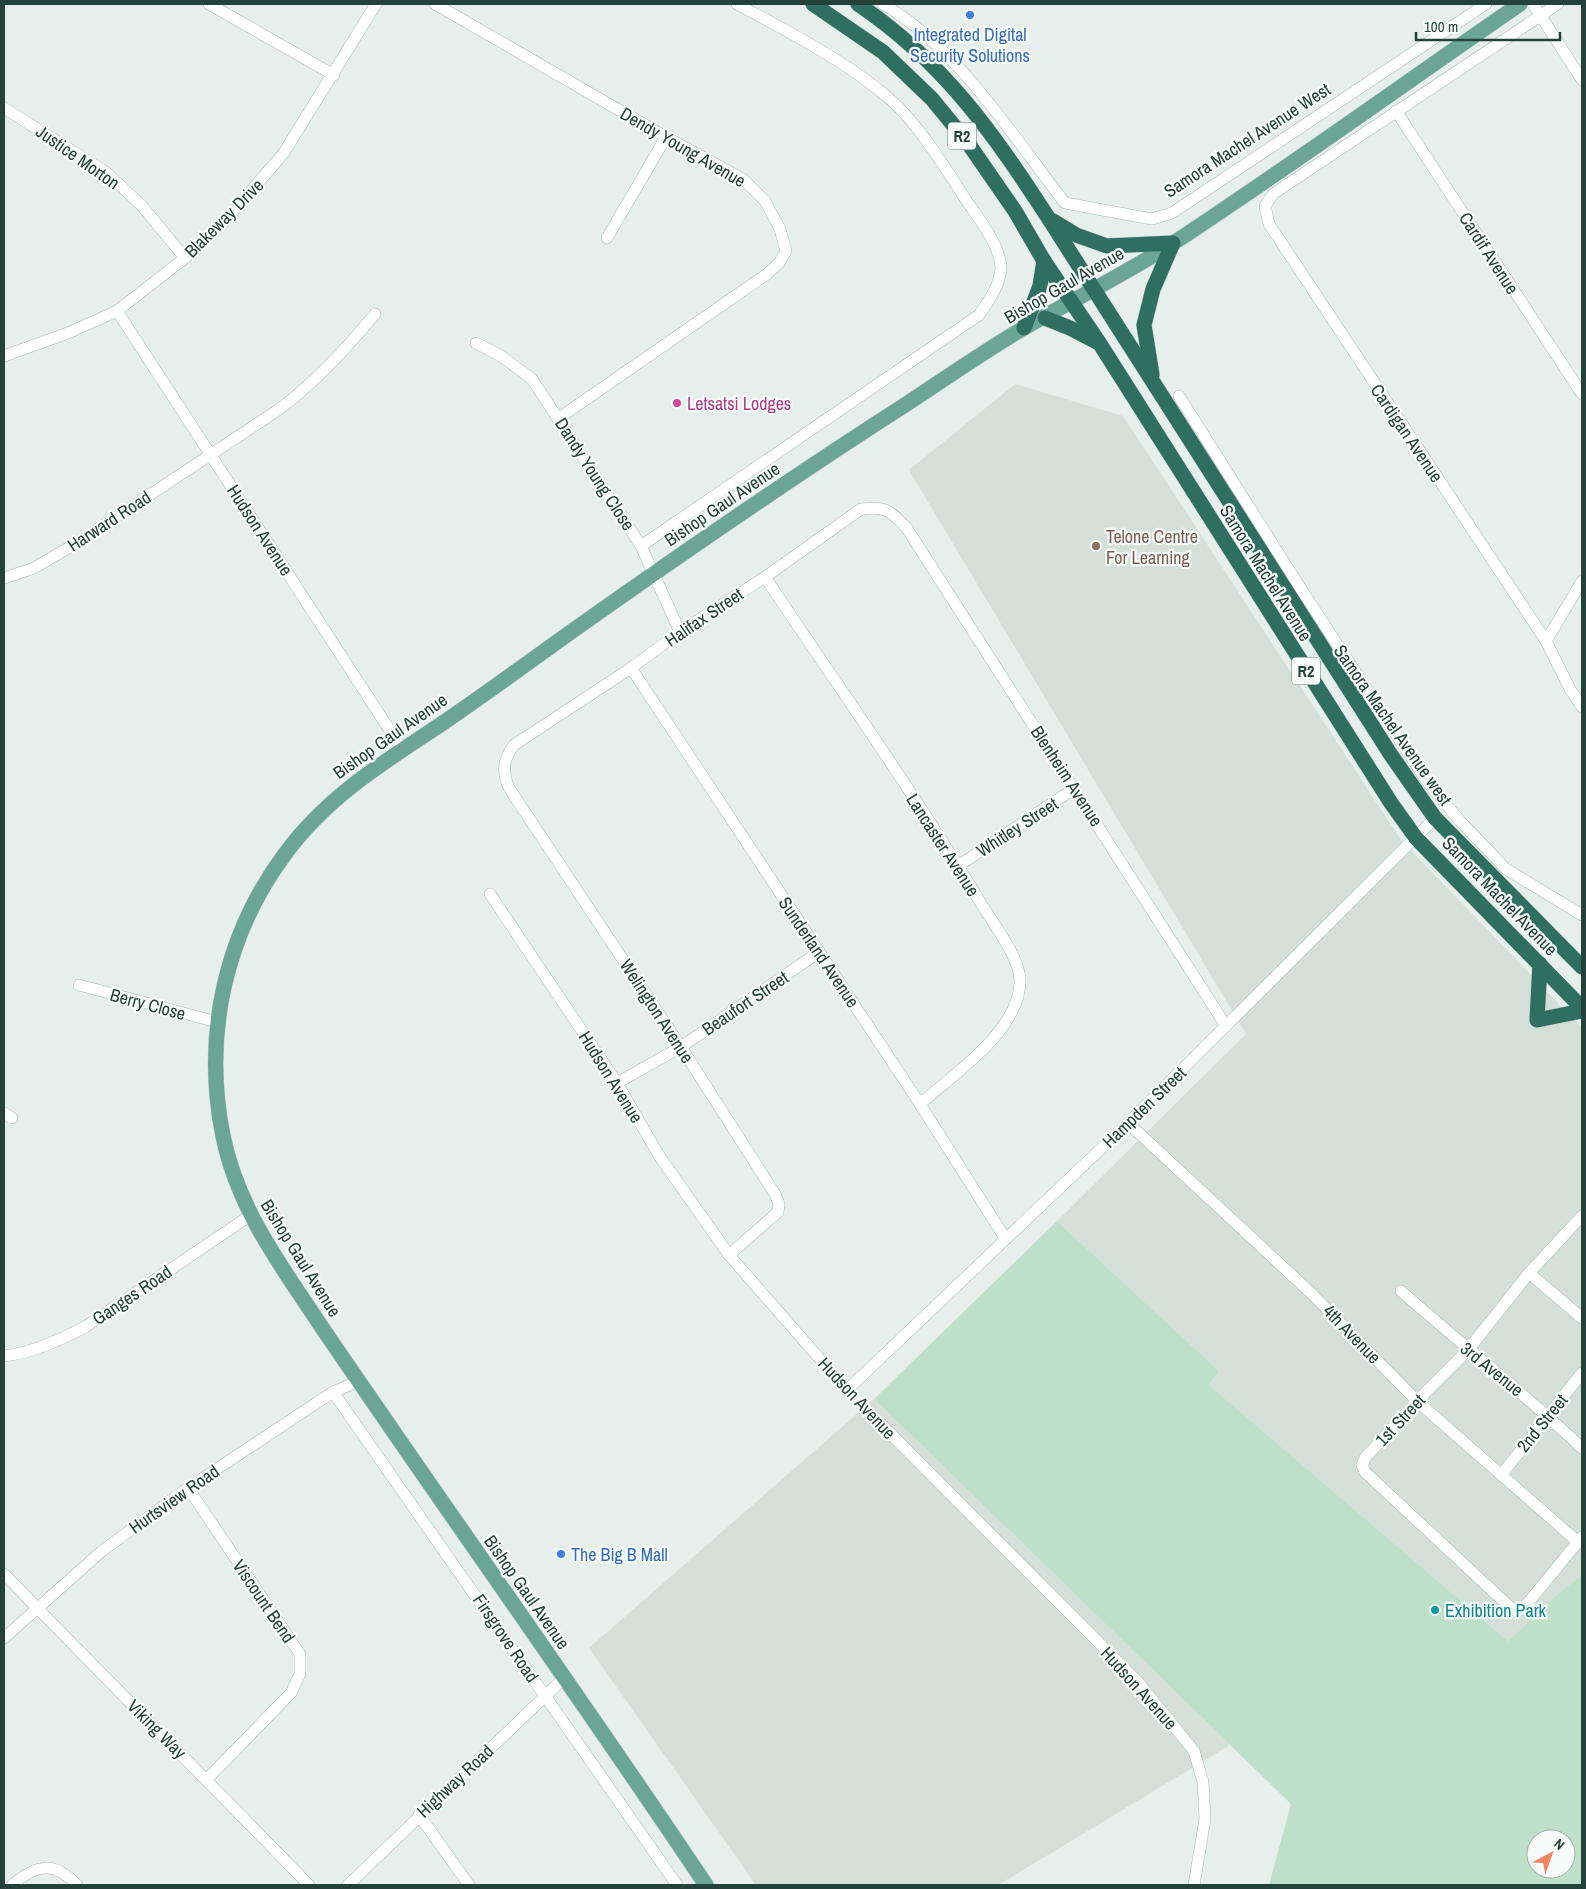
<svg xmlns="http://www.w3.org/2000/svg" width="1586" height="1889" viewBox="0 0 1586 1889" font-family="'Archivo Narrow',sans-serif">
	<rect width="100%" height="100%" fill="#e6efeb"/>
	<g fill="#d4dfda">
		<polygon points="1015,384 1123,416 1401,840 1582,1028 1582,1575 1562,1590 1508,1641 1209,1385 1219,1371 1057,1221 1246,1034 909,470"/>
		<polygon points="874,1399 1230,1745 998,1885 756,1885 589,1648"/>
	</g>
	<path fill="#bfe0c8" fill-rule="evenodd" d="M1057,1221L1219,1371L1209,1385L1508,1641L1562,1590L1582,1575V1885H1269L1291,1804L874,1399ZM1536,1839H1566V1869H1536Z"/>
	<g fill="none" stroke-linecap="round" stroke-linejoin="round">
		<g stroke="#a8b8b2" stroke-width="12">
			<g id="minor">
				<polyline points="209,4 334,75"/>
				<polyline points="435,4 666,137 743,179 765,201 780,229 786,251 779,263 767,274 559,418"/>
				<path d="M883,4C956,46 1013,136 1065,203L1152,219L1172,213L1486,4"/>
				<polyline points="1533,4 1582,80"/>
				<polyline points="1558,4 1273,194 1265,206 1269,224 1546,641 1570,689 1582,707"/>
				<polyline points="4,108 107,173 142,206 185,258"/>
				<polyline points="1396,111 1582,394"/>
				<polyline points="607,238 666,137"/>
				<polyline points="117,311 402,749"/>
				<polyline points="476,343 501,356 532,379 641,546 680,632"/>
				<polyline points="4,356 68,333 117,311 185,258 225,221 283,154 376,4"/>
				<polyline points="1179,396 1301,589 1426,780 1460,821 1506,869 1582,915"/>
				<path d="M641,546L979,315C988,302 1001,284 1001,267C999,243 979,219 966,200C946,169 919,125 891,100C845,60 790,33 737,4"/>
				<path d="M765,577C838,686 914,793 982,905C994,925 1021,959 1020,982C1019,1031 954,1074 920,1104"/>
				<path d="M4,578L34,568L80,541L278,410C315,383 346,349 375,314"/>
				<polyline points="1546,641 1582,581"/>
				<polyline points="631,668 920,1104 1005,1238"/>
				<polyline points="958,866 1075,788"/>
				<polyline points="490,894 617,1083 658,1154 729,1255 847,1390 1138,1682 1194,1751 1203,1782 1205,1819 1194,1885"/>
				<polyline points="79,985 217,1022"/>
				<polyline points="617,1083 681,1047 819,952"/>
				<polyline points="4,1113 12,1118"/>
				<polyline points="1128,1123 1312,1294 1417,1401 1578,1542 1582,1542"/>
				<polyline points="1582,1216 1529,1273 1468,1350 1417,1401 1365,1458 1362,1465 1365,1472 1513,1610 1522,1610 1582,1537"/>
				<path d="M729,1255L778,1212L779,1204L775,1194L681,1047L509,788C502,771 503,760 514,745L631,668L680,632L765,577L861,509C886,506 889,510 906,527L1226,1026"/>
				<polyline points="1529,1273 1582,1318"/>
				<path d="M1401,1291C1461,1344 1524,1393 1582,1448"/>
				<path d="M4,1356C32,1353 60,1340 85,1327L251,1215"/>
				<polyline points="847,1390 1128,1123 1435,818"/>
				<polyline points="333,1392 677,1885"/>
				<polyline points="1502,1474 1582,1373"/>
				<polyline points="188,1488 300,1654 300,1674 291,1693 207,1779"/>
				<polyline points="4,1574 309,1885"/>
				<polyline points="4,1638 102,1551 188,1488 333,1392 359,1381"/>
				<polyline points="419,1815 469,1885"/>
				<path d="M12,1885C37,1864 54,1861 77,1885"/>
				<polyline points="348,1885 564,1678"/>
			</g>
		</g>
		<g stroke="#c2cac8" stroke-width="16">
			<path id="major" d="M706,1885C603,1731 496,1580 391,1428C363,1387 334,1346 307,1305C271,1252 236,1200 223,1136C203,1037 224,936 285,854C326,798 382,763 440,725C481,697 521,668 561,639C675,558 791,478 908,403C946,378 983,352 1022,329C1073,300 1125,274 1175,242C1292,165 1405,83 1520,4"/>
		</g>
		<g stroke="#c2cac8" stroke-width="16">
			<g id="highway">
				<polyline points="813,4 883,52 932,99 968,143 1015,211 1044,261 1100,344 1391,803 1416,838 1582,1008"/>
				<path d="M858,4C945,63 993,133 1049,219L1391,755L1435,818L1582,967"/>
				<polyline points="1053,221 1076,235 1107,246 1173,243 1153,289 1144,325 1152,375"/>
				<polyline points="1045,318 1070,328 1097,342"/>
				<polyline points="1024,328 1040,286 1044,261"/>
				<polyline points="1540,964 1537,1020 1582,1011"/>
			</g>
		</g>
		<use href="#minor" stroke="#fff" stroke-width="11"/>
		<use href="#major" stroke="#6aa596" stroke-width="15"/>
		<use href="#highway" stroke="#2f6f62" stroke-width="15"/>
	</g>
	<g fill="#3f7fe0" stroke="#f7fbf9" stroke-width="2">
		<circle cx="970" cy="15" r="5"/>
		<circle cx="561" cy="1554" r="5"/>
	</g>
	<circle fill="#d1479c" stroke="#f7fbf9" stroke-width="2" cx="677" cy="403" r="5"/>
	<circle fill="#8d6e63" stroke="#f7fbf9" stroke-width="2" cx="1096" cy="546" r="5"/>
	<circle fill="#0f9aa8" stroke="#f7fbf9" stroke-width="2" cx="1435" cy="1610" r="5"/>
	<g text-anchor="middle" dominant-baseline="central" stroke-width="4.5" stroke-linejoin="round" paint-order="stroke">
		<g fill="#f7fbf9" stroke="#637a73" stroke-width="1">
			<rect x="948" y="122.5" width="28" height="27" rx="4"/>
			<rect x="1292" y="657.5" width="28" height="27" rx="4"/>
		</g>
		<g font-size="16" font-weight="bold" fill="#24423a">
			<text x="962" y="136">R2</text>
			<text x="1306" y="671">R2</text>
		</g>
		<g font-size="18" fill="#366cbe" stroke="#f7fbf9">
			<text x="970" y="34">Integrated Digital<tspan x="970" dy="21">Security Solutions</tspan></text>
			<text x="571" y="1554" text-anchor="start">The Big B Mall</text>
		</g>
		<g font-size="18" fill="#24423a" stroke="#f7fbf9">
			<text transform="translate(1247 140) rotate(-33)">Samora Machel Avenue West</text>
			<text transform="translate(683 147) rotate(30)">Dendy Young Avenue</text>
			<text transform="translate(78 157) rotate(35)">Justice Morton</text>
			<text transform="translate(224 218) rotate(-45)">Blakeway Drive</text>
			<text transform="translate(1489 253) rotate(57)">Cardif Avenue</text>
			<text transform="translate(1064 285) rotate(-30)">Bishop Gaul Avenue</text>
			<text transform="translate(1407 433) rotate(56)">Cardigan Avenue</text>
			<text transform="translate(595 474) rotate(57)">Dandy Young Close</text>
			<text transform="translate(722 504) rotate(-34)">Bishop Gaul Avenue</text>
			<text transform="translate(109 521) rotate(-33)">Harward Road</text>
			<text transform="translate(260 530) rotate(57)">Hudson Avenue</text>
			<text transform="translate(1266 573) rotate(58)">Samora Machel Avenue</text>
			<text transform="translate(704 617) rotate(-34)">Halifax Street</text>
			<text transform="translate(1393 725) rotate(55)">Samora Machel Avenue west</text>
			<text transform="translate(390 736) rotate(-35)">Bishop Gaul Avenue</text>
			<text transform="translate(1067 776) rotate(57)">Blenheim Avenue</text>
			<text transform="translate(1017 827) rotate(-33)">Whitley Street</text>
			<text transform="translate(943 845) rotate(57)">Lancaster Avenue</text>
			<text transform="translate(1500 896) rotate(46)">Samora Machel Avenue</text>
			<text transform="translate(819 952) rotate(56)">Sunderland Avenue</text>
			<text transform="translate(745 1003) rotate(-34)">Beaufort Street</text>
			<text transform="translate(148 1004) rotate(15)">Berry Close</text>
			<text transform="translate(657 1011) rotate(57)">Welington Avenue</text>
			<text transform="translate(611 1077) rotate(58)">Hudson Avenue</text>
			<text transform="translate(1144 1107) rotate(-44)">Hampden Street</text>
			<text transform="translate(301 1258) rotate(58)">Bishop Gaul Avenue</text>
			<text transform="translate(132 1295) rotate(-34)">Ganges Road</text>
			<text transform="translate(1352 1334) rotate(46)">4th Avenue</text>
			<text transform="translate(1492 1369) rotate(39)">3rd Avenue</text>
			<text transform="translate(857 1398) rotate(47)">Hudson Avenue</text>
			<text transform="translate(1400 1420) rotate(-47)">1st Street</text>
			<text transform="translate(1542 1423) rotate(-51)">2nd Street</text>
			<text transform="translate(174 1499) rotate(-35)">Hurtsview Road</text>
			<text transform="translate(527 1592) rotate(55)">Bishop Gaul Avenue</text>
			<text transform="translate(264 1601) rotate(56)">Viscount Bend</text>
			<text transform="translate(506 1638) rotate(56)">Firsgrove Road</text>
			<text transform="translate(1139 1688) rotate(48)">Hudson Avenue</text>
			<text transform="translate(157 1729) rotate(45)">Viking Way</text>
			<text transform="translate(455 1781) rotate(-43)">Highway Road</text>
		</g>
		<g font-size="18" fill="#b23c85" stroke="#f7fbf9" text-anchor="start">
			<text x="687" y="403">Letsatsi Lodges</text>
		</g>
		<g font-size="18" fill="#785e54" stroke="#f7fbf9" text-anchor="start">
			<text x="1106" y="536">Telone Centre<tspan x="1106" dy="21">For Learning</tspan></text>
		</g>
		<g font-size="18" fill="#0d838f" stroke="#f7fbf9" text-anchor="start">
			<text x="1445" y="1610">Exhibition Park</text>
		</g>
	</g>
	<rect width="1586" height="1889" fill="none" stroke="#24423a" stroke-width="10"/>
	<g transform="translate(1551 1854) rotate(41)"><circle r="24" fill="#f7fbf9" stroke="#a3b1ad"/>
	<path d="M0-4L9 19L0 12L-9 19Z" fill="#f4845f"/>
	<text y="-8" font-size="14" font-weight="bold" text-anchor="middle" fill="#24423a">N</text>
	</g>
	<path d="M1416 32v8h144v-8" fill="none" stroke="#24423a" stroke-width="2.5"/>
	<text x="1424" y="32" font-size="15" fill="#24423a" stroke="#f7fbf9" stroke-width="4" paint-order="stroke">100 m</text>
</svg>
